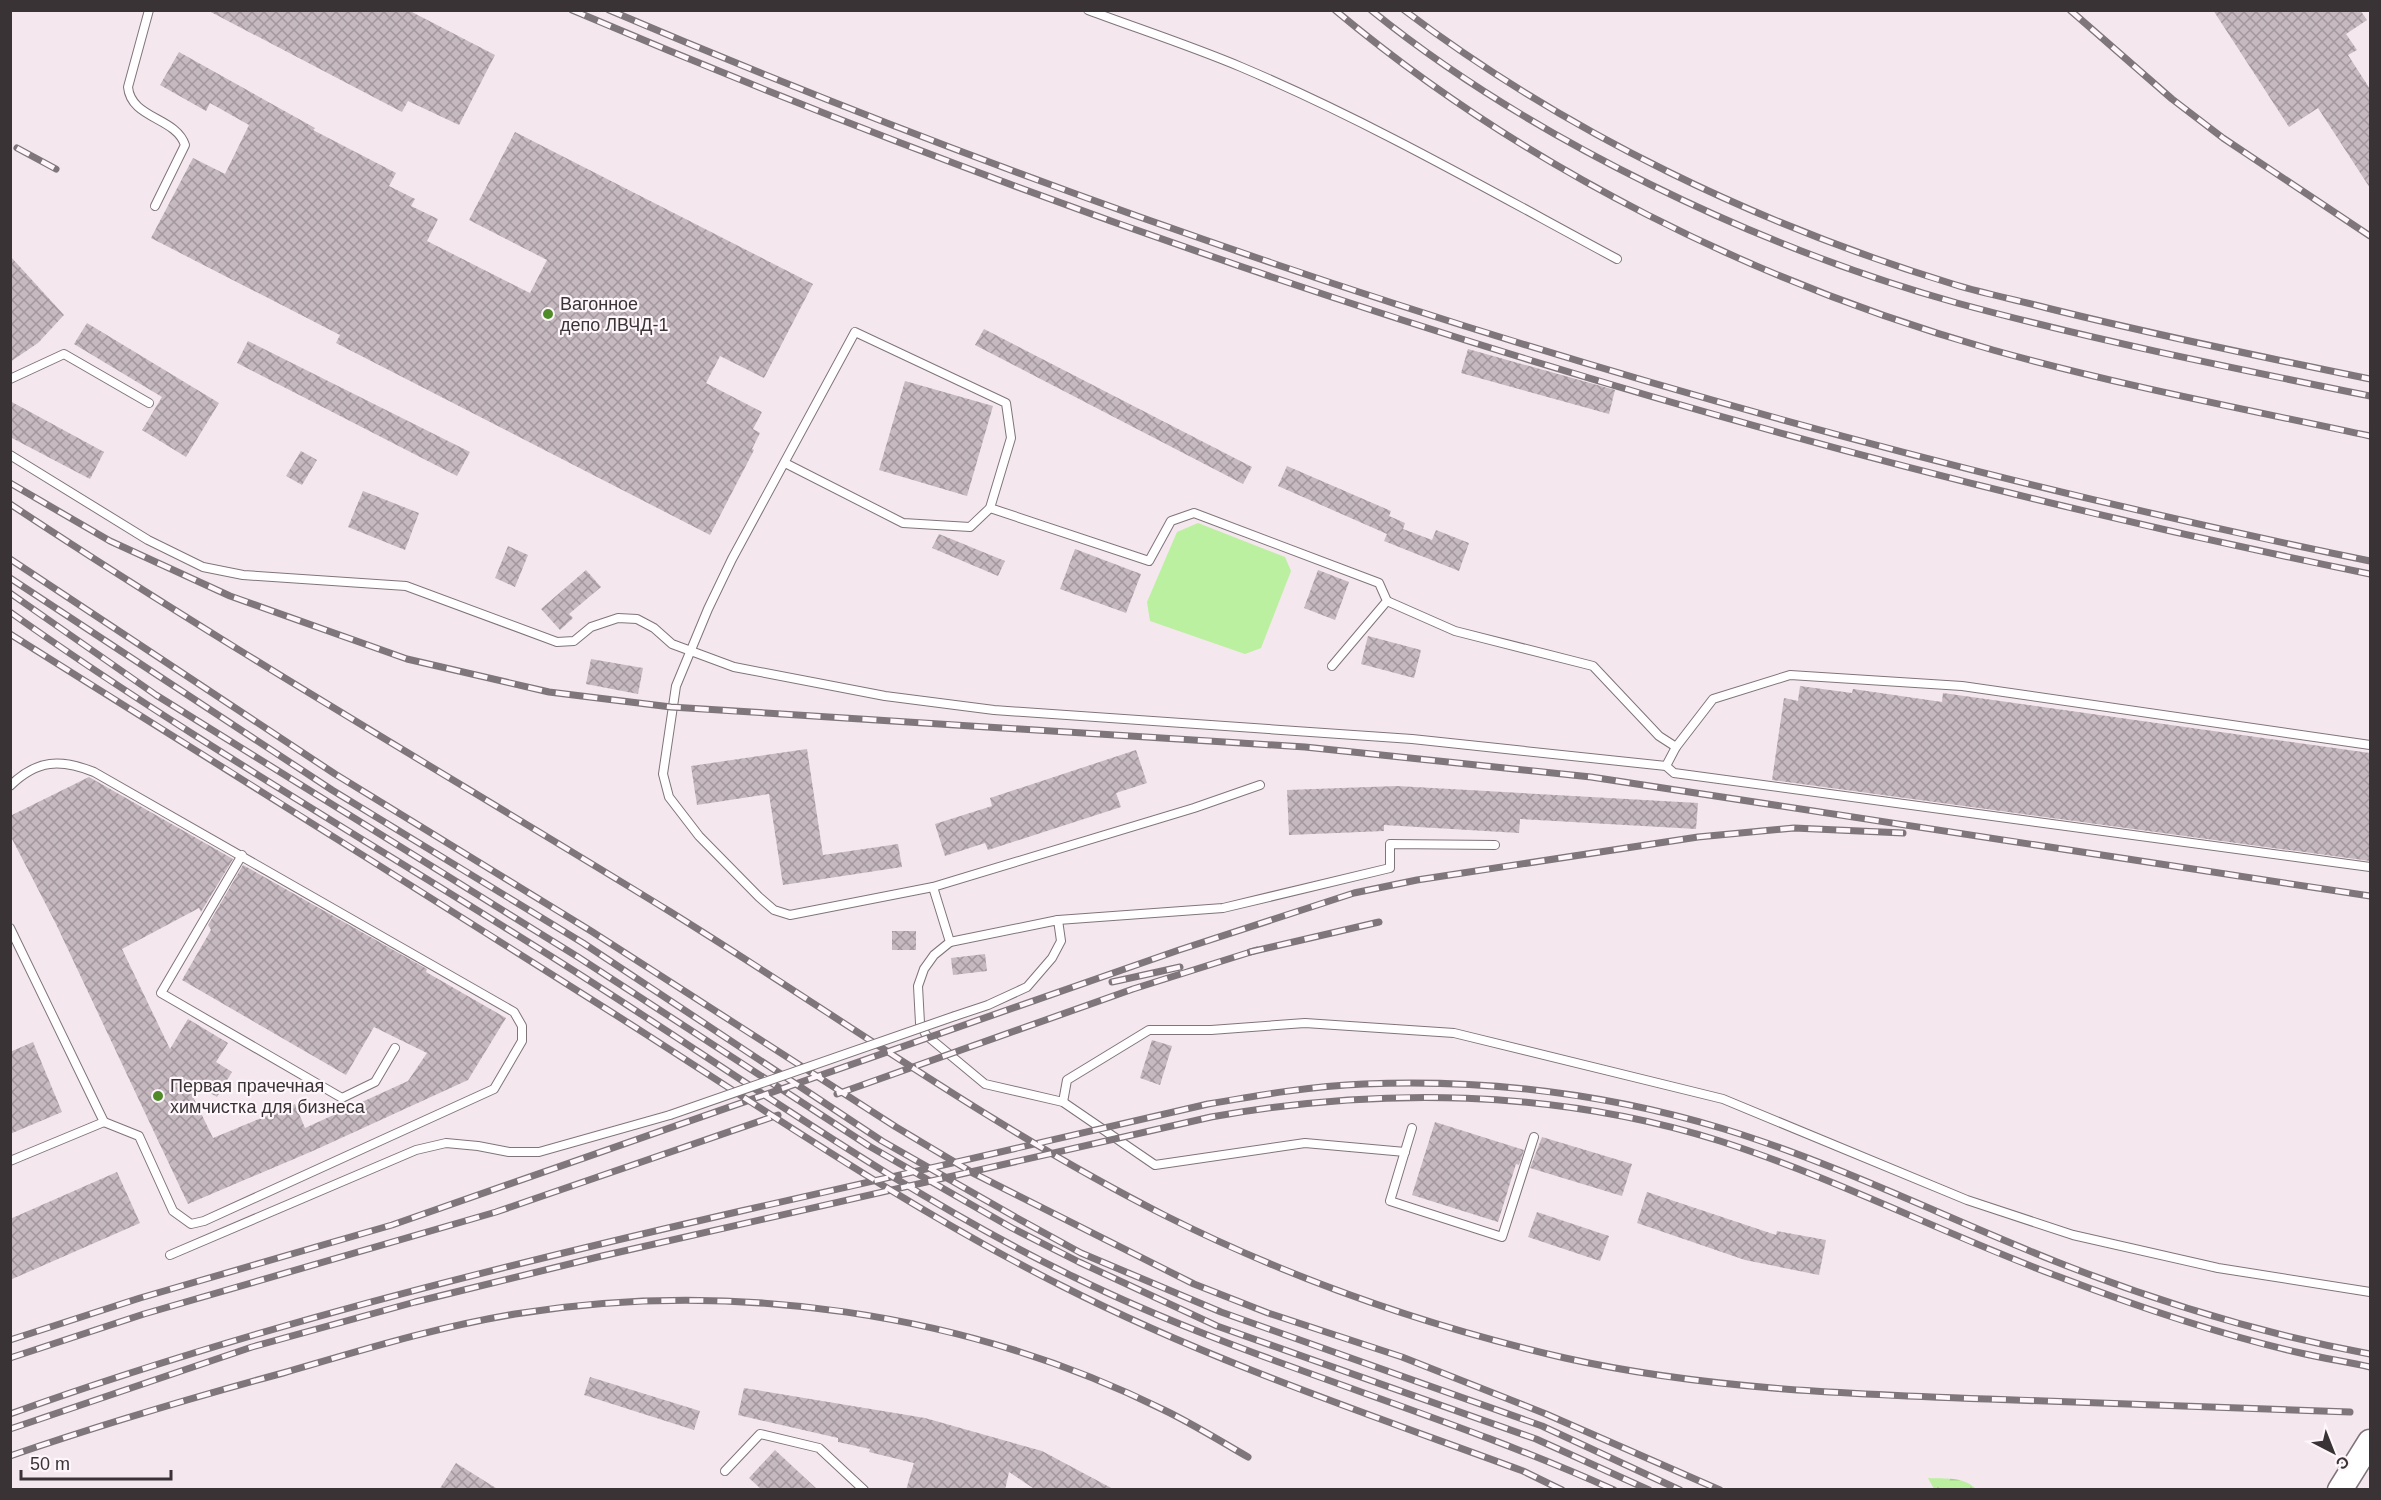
<svg xmlns="http://www.w3.org/2000/svg" width="2381" height="1500" viewBox="0 0 2381 1500" font-family="Helvetica,sans-serif">
	<defs>
		<pattern id="forest-firs" width="22" height="20" patternUnits="userSpaceOnUse" patternTransform="scale(1.5)"><rect width="22" height="20" fill="#bbf0a0"/><path d="M5 1l3.5 6h-7zM16 11l3.5 6h-7z" fill="#a2ce8a"/></pattern>
		<pattern id="building-cross-hatch" width="8" height="8" patternUnits="userSpaceOnUse" patternTransform="scale(1.5)"><rect width="8" height="8" fill="#c6b9c0"/><path d="M0 0l8 8M0 8l8-8" fill="none" stroke="#a2979d"/></pattern>
	</defs>
	<rect width="100%" height="100%" fill="#f4e7ee"/>
	<polygon fill="#bbf0a0" points="1198,523 1285,557 1291,571 1261,648 1245,654 1150,621 1147,602 1177,532"/>
	<path fill="url(#forest-firs)" d="M1928,1478C1945,1479 1963,1476 1976,1489H1934Z"/>
	<g fill="url(#building-cross-hatch)">
		<polygon points="207,10 408,10 495,55 459,125 408,101 402,112"/>
		<polygon points="2213,10 2360,10 2367,20 2346,34 2357,50 2348,55 2370,89 2370,188 2318,108 2289,127"/>
		<polygon points="179,52 315,128 313,130 396,173 389,186 415,199 411,206 438,219 427,241 530,293 547,260 469,220 515,132 813,284 764,378 720,356 706,383 762,412 753,429 760,433 752,449 754,450 710,535 336,343 340,335 151,238 193,158 225,174 249,125 210,103 206,111 160,85"/>
		<polygon points="10,256 64,315 38,343 10,362"/>
		<polygon points="87,323 219,403 186,457 142,430 162,397 74,344"/>
		<polygon points="984,329 1252,467 1243,484 975,345"/>
		<polygon points="248,341 470,452 457,476 237,363"/>
		<polygon points="1468,349 1615,390 1609,414 1461,373"/>
		<polygon points="905,381 993,406 967,496 879,470"/>
		<polygon points="10,401 104,452 90,479 10,437"/>
		<polygon points="301,451 317,460 302,485 286,476"/>
		<polygon points="1287,466 1391,511 1389,516 1405,523 1403,529 1432,540 1436,530 1469,543 1459,571 1384,541 1387,534 1278,486"/>
		<polygon points="363,491 419,513 405,550 348,527"/>
		<polygon points="939,534 1005,561 998,576 932,548"/>
		<polygon points="508,546 528,555 515,587 495,578"/>
		<polygon points="1075,549 1141,574 1126,613 1060,589"/>
		<polygon points="586,570 601,587 569,614 573,618 560,630 541,609"/>
		<polygon points="1318,570 1349,582 1335,620 1304,608"/>
		<polygon points="1368,636 1421,650 1414,678 1361,664"/>
		<polygon points="591,659 643,668 638,694 586,684"/>
		<polygon points="1800,686 1852,693 1853,689 1942,702 1943,693 2370,753 2370,861 1772,780 1784,698 1798,701"/>
		<polygon points="807,749 823,855 898,844 902,867 783,885 769,794 697,805 691,766"/>
		<polygon points="1136,750 1147,783 1116,793 1121,807 988,850 985,843 945,856 935,824 992,806 990,798"/>
		<polygon points="89,777 233,859 201,912 199,908 122,949 170,1049 188,1019 228,1043 216,1062 232,1072 217,1097 184,1078 213,1138 295,1104 305,1128 408,1081 427,1053 374,1027 346,1075 182,980 211,930 208,925 243,865 427,969 426,972 506,1018 468,1080 315,1150 188,1204 56,924 10,835 10,816"/>
		<polygon points="1397,786 1698,803 1696,829 1520,819 1519,833 1384,825 1384,831 1289,835 1287,790"/>
		<rect x="892" y="931" width="24" height="19"/>
		<polygon points="985,954 987,971 953,975 951,958"/>
		<polygon points="1152,1040 1172,1046 1160,1085 1140,1078"/>
		<polygon points="33,1042 62,1112 10,1134 10,1052"/>
		<polygon points="1435,1122 1524,1150 1519,1165 1516,1164 1498,1222 1412,1195"/>
		<polygon points="1542,1137 1632,1164 1622,1196 1530,1168"/>
		<polygon points="117,1172 140,1223 10,1280 10,1219"/>
		<polygon points="1647,1192 1776,1235 1777,1231 1826,1240 1819,1275 1745,1260 1637,1223"/>
		<polygon points="1537,1212 1609,1236 1600,1261 1528,1237"/>
		<polygon points="590,1377 700,1411 694,1430 584,1395"/>
		<polygon points="744,1388 925,1418 1042,1451 1115,1490 1036,1490 1009,1472 1005,1490 906,1490 914,1463 869,1452 870,1449 838,1442 838,1438 738,1415"/>
		<polygon points="775,1450 818,1490 762,1490 749,1478"/>
		<polygon points="456,1463 499,1490 439,1490"/>
	</g>
	<g fill="none" stroke-linecap="round" stroke-linejoin="round">
		<g stroke="#80747b" stroke-width="10">
			<g id="lane">
				<path d="M149,10L128,87C131,119 176,117 185,145L155,206"/>
				<path d="M1088,10C1139,29 1191,46 1241,67C1371,122 1494,193 1617,259"/>
				<polyline points="10,379 64,354 149,403"/>
				<polyline points="10,455 148,540 203,567 243,575 406,586 557,642 574,641 591,627 618,618 637,619 654,628 672,644 734,667 885,696 994,710 1412,739 1666,766"/>
				<polyline points="785,463 903,523 970,527 990,508 1011,438 1006,403 855,332 732,559 708,609 676,686 663,774 669,797 699,836 759,897 774,910 790,915 933,887 950,942 934,955 924,969 918,986 920,1023 926,1035 985,1084 1063,1102 1155,1165 1305,1143 1405,1152"/>
				<polyline points="990,508 1149,561 1171,521 1194,513 1379,583 1387,601 1332,666"/>
				<polyline points="1387,601 1455,631 1593,666 1659,736 1676,747"/>
				<polyline points="2370,745 1962,686 1790,675 1713,699 1676,747 1666,766 1674,773 2370,867"/>
				<path d="M10,786C37,759 61,759 94,772L514,1012L522,1026V1041L494,1089L204,1221L191,1224L173,1211L139,1136L104,1122"/>
				<polyline points="242,855 161,993 342,1098 375,1082 395,1048"/>
				<polyline points="933,887 1194,808 1260,785"/>
				<polyline points="1058,920 1223,908 1390,868 1390,844 1495,845"/>
				<polyline points="10,928 104,1122 10,1161"/>
				<polyline points="950,942 1058,920 1061,941 1052,958 1027,987 988,1005 955,1016"/>
				<polyline points="1063,1102 1067,1080 1149,1030 1211,1030 1305,1023 1454,1033 1723,1099 1967,1200 2073,1235 2218,1268 2370,1292"/>
				<polyline points="1412,1128 1390,1201 1502,1237 1534,1137"/>
				<polyline points="170,1255 416,1150 446,1143 478,1146 509,1152 539,1152 670,1115"/>
				<polyline points="725,1471 760,1434 819,1448 864,1490"/>
			</g>
		</g>
		<g stroke="#80747b" stroke-width="27">
			<polyline id="primary" points="2340,1490 2370,1442"/>
		</g>
		<use href="#lane" stroke="#fff" stroke-width="8"/>
		<use href="#primary" stroke="#fff" stroke-width="24"/>
		<g stroke="#7e767a" stroke-width="7">
			<g id="rail">
				<path d="M572,10C1151,256 1754,449 2370,574"/>
				<path d="M609,10C1176,251 1767,437 2370,561"/>
				<path d="M1335,10C1525,169 1757,283 1993,350C2118,385 2244,409 2370,436"/>
				<path d="M1371,10C1530,139 1760,248 1957,303C2093,340 2232,368 2370,396"/>
				<path d="M1404,10C1568,134 1759,225 1956,285C1986,294 2017,300 2047,308C2155,335 2262,357 2370,379"/>
				<polyline points="2070,10 2172,99 2223,138 2370,236"/>
				<polyline points="17,148 56,169"/>
				<polyline points="10,483 110,541 230,596 407,659 549,692 671,707 1305,747 1591,777 2370,896"/>
				<path d="M10,504C226,647 449,776 669,911C834,1013 992,1128 1164,1215C1291,1279 1426,1326 1565,1358C1704,1389 1847,1394 1988,1399C2109,1403 2229,1408 2350,1412"/>
				<polyline points="10,559 335,774 591,931 896,1127 973,1173 1194,1284 1268,1313 1402,1357 1546,1414 1720,1490"/>
				<polyline points="10,578 332,790 583,943 882,1141 1017,1218 1081,1253 1221,1312 1542,1426 1680,1490"/>
				<polyline points="10,593 156,695 578,957 869,1146 1012,1228 1079,1262 1217,1326 1536,1439 1649,1490"/>
				<path d="M10,612C191,740 384,850 571,969C737,1074 897,1191 1074,1277C1248,1362 1437,1410 1614,1490"/>
				<path d="M10,634C210,759 409,884 608,1010C758,1105 903,1206 1062,1286C1210,1361 1368,1414 1523,1471L1562,1490"/>
				<polyline points="1250,952 1379,922"/>
				<polyline points="1112,982 1180,967"/>
				<polyline points="837,1094 1133,989 1257,950"/>
				<polyline points="10,1340 140,1298 392,1225 1179,950 1354,893 1417,880 1698,837 1794,828 1903,833"/>
				<polyline points="10,1358 144,1314 496,1212 778,1115"/>
				<path d="M10,1414C249,1328 494,1268 741,1211C897,1176 1052,1140 1208,1104C1260,1095 1312,1086 1364,1084C1485,1079 1608,1094 1724,1129C1838,1164 1946,1218 2057,1262C2158,1302 2263,1334 2370,1354"/>
				<path d="M10,1429L252,1347L415,1302L602,1256L1211,1117C1379,1087 1555,1089 1720,1141C1835,1178 1944,1234 2057,1276C2138,1307 2220,1335 2305,1354C2327,1359 2349,1362 2370,1367"/>
				<path d="M10,1456C100,1425 191,1398 283,1373C359,1351 436,1327 515,1314C732,1279 966,1312 1164,1410C1193,1424 1220,1441 1248,1457"/>
			</g>
		</g>
		<use href="#rail" stroke="#fef6fa" stroke-width="4.5" stroke-dasharray="14" stroke-linecap="butt"/>
		<g stroke="#80747b" stroke-width="10" stroke-linecap="butt">
			<polyline id="lane-bridge" points="670,1115 955,1016"/>
		</g>
		<use href="#lane-bridge" stroke="#fff" stroke-width="8"/>
	</g>
	<g fill="#508b29" stroke="#fef6fa" stroke-width="2">
		<circle cx="548" cy="314" r="6"/>
		<circle cx="158" cy="1096" r="6"/>
	</g>
	<g text-anchor="middle" dominant-baseline="central" stroke-width="4.5" stroke-linejoin="round" paint-order="stroke">
		<g font-size="18" fill="#393336" stroke="#fef6fa" text-anchor="start">
			<text x="560" y="304">Вагонное<tspan x="560" dy="21">депо ЛВЧД-1</tspan></text>
			<text x="170" y="1086">Первая прачечная<tspan x="170" dy="21">химчистка для бизнеса</tspan></text>
		</g>
	</g>
	<rect width="2381" height="1500" fill="none" stroke="#393336" stroke-width="24"/>
	<g transform="translate(2333 1452) rotate(138)" stroke="#fef6fa" stroke-width="4.5" paint-order="stroke">
	<path d="M0-4.5L10 22L0 15L-10 22Z" fill="#393336"/>
	<text y="-9" font-size="16" font-weight="bold" text-anchor="middle" fill="#393336">С</text>
	</g>
	<path d="M21 1470v9h150v-9" fill="none" stroke="#393336" stroke-width="3"/>
	<text x="30" y="1470" font-size="18" fill="#393336" stroke="#fef6fa" stroke-width="4.5" paint-order="stroke">50 m</text>
</svg>
